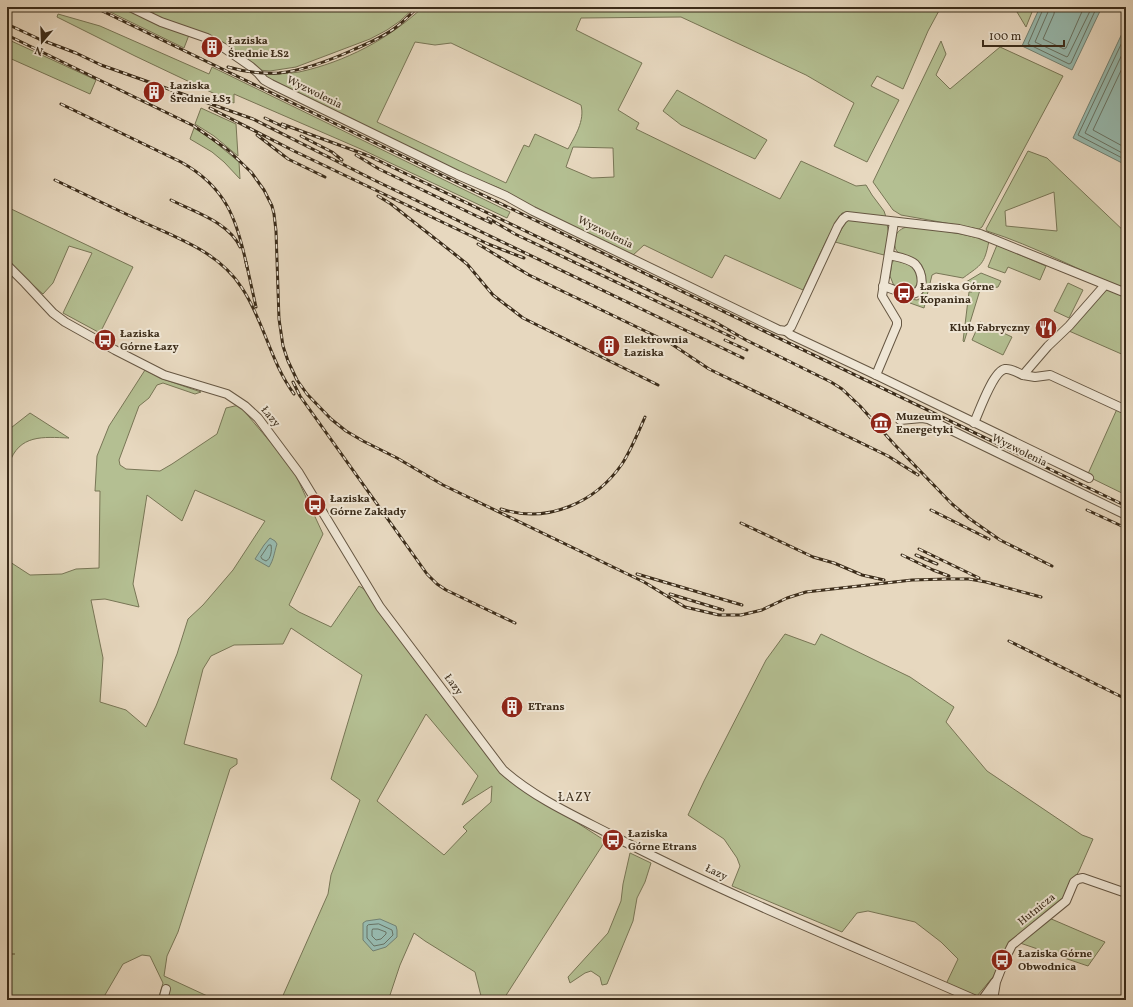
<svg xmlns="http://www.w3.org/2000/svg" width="1133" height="1007" viewBox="0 0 1133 1007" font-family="Vollkorn,serif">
	<rect width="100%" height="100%" fill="#e7d8bf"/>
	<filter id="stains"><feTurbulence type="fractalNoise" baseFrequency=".005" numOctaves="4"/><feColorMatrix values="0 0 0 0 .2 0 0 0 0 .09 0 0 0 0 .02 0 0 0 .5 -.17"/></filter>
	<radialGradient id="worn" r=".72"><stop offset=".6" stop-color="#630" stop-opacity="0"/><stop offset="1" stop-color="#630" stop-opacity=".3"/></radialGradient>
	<g fill="#b4bf92" stroke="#787656" fill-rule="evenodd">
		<polygon points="100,7 123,7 162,26 189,35 184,48"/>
		<polygon points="156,7 415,7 400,21 387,30 370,39 296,67 270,71 258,70 211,37 152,14"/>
		<path d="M423,7H941L928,31L903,89L877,76L871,86L899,100L867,162L834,146L854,103L806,75L681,17L581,18L576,30L642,63L618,110L639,123L636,129L780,199L801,161L856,186L866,185L872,195L884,211L886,217L889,236L884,255L835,242L850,213H842L833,230L827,239L803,290L725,255L712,278L644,245L632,256L533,209L499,188L446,167L285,89L262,74C275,74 287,74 299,72C345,62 389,39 423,7ZM415,42L435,45L451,43L581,105C585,121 575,136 568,149L535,134L529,147L524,145L506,183L377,122ZM573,147L613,148L614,177L592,178L566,167Z"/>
		<polygon points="1014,7 1034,7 1026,27"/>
		<polygon points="58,14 100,26 209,74 212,67 510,212 507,218 363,150 234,94 234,103 135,56 57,17"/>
		<polygon points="7,39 96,80 90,94 7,57"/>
		<polygon points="941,41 946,54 936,75 950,89 1000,47 1063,76 982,227 979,229 901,215 893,210 873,182"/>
		<polygon points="677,90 767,140 755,159 681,125 663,111"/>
		<polygon points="201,108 236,124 238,156 214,136 195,124"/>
		<polygon points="194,128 210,138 239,162 240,179 224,162 212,152 190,139"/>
		<path d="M1028,151L1047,158L1126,233V289C1079,271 1035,246 987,231L986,229ZM1054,192L1057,231L1006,226L1005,211Z"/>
		<polygon points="7,207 133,267 100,333 63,313 92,253 69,246 53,283 43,294 7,262"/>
		<path d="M906,227C935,229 961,233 989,241C984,265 982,264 963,278L936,273L932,275L924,308L910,303V299L917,300L921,298C925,286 929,274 919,263C911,254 892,259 895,240C896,232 899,230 906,227Z"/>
		<polygon points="997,245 1046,266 1040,280 1008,267 1005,273 988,267"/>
		<path d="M895,260L910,265L916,269L918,283C912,293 904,290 894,286L890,276L892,262Z"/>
		<polygon points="981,273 1001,281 998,287 980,290 964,342 963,341 969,292 972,292 973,285 966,282"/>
		<polygon points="1068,283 1083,290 1069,318 1054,311"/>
		<polygon points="1106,289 1126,297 1126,356 1069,331"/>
		<polygon points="980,322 1012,337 1003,355 972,340"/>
		<path d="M145,370L160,378L201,392L195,394L163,383L157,385L149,398L139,406L119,460L120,465L126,469L160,471L172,464L217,434L226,408L239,405L293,469L323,534L289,605L299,612L331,627L359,586L364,589L432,683L506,777L604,840L602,846L503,1000H482L475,972L425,941L414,933L400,965L390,995L387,1000H281L328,894L331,875L360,800L331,779L362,675L291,628L283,644L234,645L211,656L203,669L184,744L237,759V764L230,769L178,932L167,956L164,976L216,1000H158L163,983L150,956L142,955L123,964L102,1000H7V955L15,954L7,953V560L30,575L62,574L76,569L99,568L100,491H95L97,456L109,426ZM195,490L265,521L233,570L203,605L188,619L177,654L156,706L146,727L126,710L100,702L103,658L91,600L105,599L139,607L133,584L147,495L182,521ZM426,714L478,776L462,805L492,786L491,802L463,827L467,831L444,855L377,801Z"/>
		<polygon points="1117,409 1126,414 1126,495 1087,476"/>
		<path d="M30,413L69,438C43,437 19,434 9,464C7,470 8,477 7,483V431Z"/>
		<polygon points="785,634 815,645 821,634 910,677 954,707 946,722 987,771 1082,835 1093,839 1079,871 1063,898 1010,943 993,977 977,996 946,984 958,959 941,942 915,922 868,911 857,913 842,932 732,886 740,866 737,858 724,839 688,815 704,781 766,660"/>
		<polygon points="630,853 651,863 645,882 637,898 633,921 607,984 602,985 600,977 591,971 585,973 570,983 568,977 608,933 621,901 623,884"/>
		<polygon points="1049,918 1105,942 1088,966 1020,943"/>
	</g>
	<g fill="#97baaf" stroke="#728173">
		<polygon points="1040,7 1096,7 1101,9 1072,70 1022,46"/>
		<polygon points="1126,25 1126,165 1073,138"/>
		<path d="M270,538L275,541L277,544C274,553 274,559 269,567L255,559L264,545Z"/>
		<polygon points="380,919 396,926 397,930 397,937 386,947 373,951 363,940 363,923 366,921"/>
	</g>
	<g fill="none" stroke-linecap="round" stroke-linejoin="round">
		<g stroke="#697364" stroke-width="1">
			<polyline points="1044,7 1028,44 1069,64 1071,63 1095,11 1095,7"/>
			<polyline points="1049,7 1048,12 1035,42 1067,57 1068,56 1090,11 1090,7"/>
			<polyline points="1055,7 1054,14 1043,39 1064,49 1066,48 1084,7"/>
			<polyline points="1126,34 1078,135 1126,160"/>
			<polyline points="1126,46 1085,133 1126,155"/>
			<polyline points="1126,60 1093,130 1126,148"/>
			<path d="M269,545H271C272,550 271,559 266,561L262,559L261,557Z"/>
			<polygon points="379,924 392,930 393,935 384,944 374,946 367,938 367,926 368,925"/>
			<polygon points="373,929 378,929 386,932 386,934 381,939 376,940 372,936 372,931"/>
		</g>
		<g stroke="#665743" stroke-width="10">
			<g id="minor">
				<polyline points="130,7 161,22 207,38 224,48 250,66 258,73 264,80 271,84 458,175 506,196 533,211 779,330 786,331 791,327 838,226 843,219 847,216 959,229 980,234 1126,293"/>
				<path d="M7,265L25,283L53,313L65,322L115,350L164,375L227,394L245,406L258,418L299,473L380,607L503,770C538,801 582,819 623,841C738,900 858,948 976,1000"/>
				<polyline points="1105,285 1069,326 1048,346 1023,375 1035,377 1050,375 1126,410"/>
				<path d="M883,286C891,288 902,294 911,294C926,293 923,272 915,264C908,258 897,257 889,255"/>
				<polyline points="786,331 791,335 876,375 1089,478"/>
				<polyline points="876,375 897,325 897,321 882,296 894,222"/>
				<polyline points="900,420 922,418 928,419 1126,515"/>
				<path d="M974,423C979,412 993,371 1005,369C1011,368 1018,373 1023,375"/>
				<polyline points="163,1000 166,989"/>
				<polyline points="982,1000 995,982"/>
				<polyline points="993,1000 996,982 1005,959 1012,945 1066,901 1074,882 1078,879 1083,878 1126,893"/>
			</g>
		</g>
		<use href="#minor" stroke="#efe6d5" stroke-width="8"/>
		<g stroke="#3b2c1a" stroke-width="3">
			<g id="rail">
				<polyline points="94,7 1126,506"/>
				<polyline points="7,24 39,39 76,53 101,65 253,119 374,180 743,358"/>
				<polyline points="7,35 194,126 228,150 251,172 264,190 272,206 274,214 276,231 279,319 283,346 288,361 297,380 307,394 331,419 346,431 363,441 397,458 443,485 644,582 685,607 719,615 741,615 762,610 787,598 806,592 912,580 947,579 969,579 986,582 1041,597"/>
				<path d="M228,67C245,72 262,74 279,73C306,70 331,60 355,49C369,43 383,37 395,28C403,22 411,14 418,7"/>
				<path d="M61,104L181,162C226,187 237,219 247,267"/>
				<polyline points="210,108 294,151 488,244 524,258"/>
				<polyline points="265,118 286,128"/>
				<polyline points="282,124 369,156 715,322 746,340 831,382 842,389 860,406 894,444 952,504 970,519 1000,540 1052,566"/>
				<polyline points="257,135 288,159 325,177"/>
				<polyline points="301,136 332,152 342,160"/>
				<polyline points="356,155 379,169 491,223"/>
				<path d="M55,180C84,194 113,208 143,222C179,239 219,252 242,288C264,321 270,361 294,394"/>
				<polyline points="378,196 391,204 457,256 467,264 493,295 523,318 658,385"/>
				<path d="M171,200C194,212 229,222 240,247"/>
				<polyline points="488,218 515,234 734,338"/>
				<polyline points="478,244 529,275 670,343 709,369 888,456 918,475"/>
				<polyline points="246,262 256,307"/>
				<polyline points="725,340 747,350"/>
				<polyline points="293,382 300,396 427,574 437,584 446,590 515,623"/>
				<path d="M501,509C547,524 595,503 622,464C631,450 638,433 645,417"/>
				<polyline points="931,510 989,539"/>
				<polyline points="1087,510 1126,528"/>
				<polyline points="741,523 813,557 834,563 862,575 884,580"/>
				<polyline points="919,549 979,578"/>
				<polyline points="902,555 933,570 949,576"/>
				<polyline points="916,555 937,564"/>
				<polyline points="637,574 742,605"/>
				<polyline points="670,594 723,610"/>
				<polyline points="1009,641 1126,699"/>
			</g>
		</g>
		<use href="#rail" stroke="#efe6d5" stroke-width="1.5" stroke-dasharray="4.5" stroke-linecap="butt"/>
	</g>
	<defs>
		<g id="building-disc" transform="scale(1.15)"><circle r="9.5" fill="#8f2418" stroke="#efe6d5"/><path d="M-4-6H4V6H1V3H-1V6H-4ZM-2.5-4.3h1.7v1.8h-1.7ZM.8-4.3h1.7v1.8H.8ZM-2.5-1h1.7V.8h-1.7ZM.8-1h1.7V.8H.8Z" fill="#fff"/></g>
		<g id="bus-disc" transform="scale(1.15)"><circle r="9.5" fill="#8f2418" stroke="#efe6d5"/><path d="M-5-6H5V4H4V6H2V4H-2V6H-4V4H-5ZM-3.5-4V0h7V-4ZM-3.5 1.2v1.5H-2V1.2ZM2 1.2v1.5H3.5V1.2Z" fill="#fff"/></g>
		<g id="restaurant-disc" transform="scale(1.15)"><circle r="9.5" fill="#8f2418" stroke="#efe6d5"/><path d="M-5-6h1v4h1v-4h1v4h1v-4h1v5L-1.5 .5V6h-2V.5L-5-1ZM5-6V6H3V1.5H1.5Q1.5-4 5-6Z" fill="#fff"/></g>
		<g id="museum-disc" transform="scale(1.15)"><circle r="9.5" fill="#8f2418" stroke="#efe6d5"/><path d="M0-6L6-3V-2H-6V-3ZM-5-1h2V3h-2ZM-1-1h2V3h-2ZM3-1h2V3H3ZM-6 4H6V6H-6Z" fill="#fff"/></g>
	</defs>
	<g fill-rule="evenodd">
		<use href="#building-disc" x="212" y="47"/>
		<use href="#building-disc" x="154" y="92"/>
		<use href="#bus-disc" x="904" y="293"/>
		<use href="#restaurant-disc" x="1046" y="328"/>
		<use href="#bus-disc" x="105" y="340"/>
		<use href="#building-disc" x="609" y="346"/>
		<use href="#museum-disc" x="881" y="423"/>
		<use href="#bus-disc" x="315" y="505"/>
		<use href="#building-disc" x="512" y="707"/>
		<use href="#bus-disc" x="613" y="840"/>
		<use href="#bus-disc" x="1002" y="960"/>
	</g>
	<g text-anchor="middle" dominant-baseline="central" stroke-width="4" stroke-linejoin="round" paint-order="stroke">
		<g font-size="11" font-weight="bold" fill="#3b2c1a" stroke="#efe6d5" text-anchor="start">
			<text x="228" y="41">Łaziska<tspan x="228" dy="13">Średnie ŁS2</tspan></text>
			<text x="170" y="86">Łaziska<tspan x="170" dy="13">Średnie ŁS3</tspan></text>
			<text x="920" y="287">Łaziska Górne<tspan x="920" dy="13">Kopanina</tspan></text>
			<text x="1030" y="328" text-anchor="end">Klub Fabryczny</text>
			<text x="120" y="334">Łaziska<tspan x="120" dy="13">Górne Łazy</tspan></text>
			<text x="624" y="340">Elektrownia<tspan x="624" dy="13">Łaziska</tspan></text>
			<text x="896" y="417">Muzeum<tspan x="896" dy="13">Energetyki</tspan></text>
			<text x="330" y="499">Łaziska<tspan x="330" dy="13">Górne Zakłady</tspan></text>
			<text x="528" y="707">ETrans</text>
			<text x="628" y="834">Łaziska<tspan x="628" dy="13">Górne Etrans</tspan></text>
			<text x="1018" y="954">Łaziska Górne<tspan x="1018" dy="13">Obwodnica</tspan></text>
		</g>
		<g font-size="11" fill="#3b2c1a" stroke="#efe6d5">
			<text transform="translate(314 93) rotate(26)">Wyzwolenia</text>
			<text transform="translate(605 233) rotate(26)">Wyzwolenia</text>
			<text transform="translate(270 417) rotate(50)">Łazy</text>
			<text transform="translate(1019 451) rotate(26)">Wyzwolenia</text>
			<text transform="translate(453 685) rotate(53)">Łazy</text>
			<text transform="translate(716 873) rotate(25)">Łazy</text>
			<text transform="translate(1037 910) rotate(-39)">Hutnicza</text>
		</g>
		<g font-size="12" letter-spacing="1" fill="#3b2c1a" stroke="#efe6d5">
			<text x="575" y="798">ŁAZY</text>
		</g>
	</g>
	<rect width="1133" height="1007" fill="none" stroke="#e7d8bf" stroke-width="24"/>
	<rect x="8" y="8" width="1117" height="991" fill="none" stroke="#3b2c1a" stroke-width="2"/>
	<rect x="12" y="12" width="1109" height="983" fill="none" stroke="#3b2c1a"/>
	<g transform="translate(42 42) rotate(199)" stroke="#efe6d5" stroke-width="3" paint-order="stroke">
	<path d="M0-3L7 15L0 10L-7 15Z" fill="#3b2c1a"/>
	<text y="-6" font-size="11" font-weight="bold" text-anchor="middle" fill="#3b2c1a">N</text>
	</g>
	<path d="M983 40v6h81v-6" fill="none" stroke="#3b2c1a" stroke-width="2"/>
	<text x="989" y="40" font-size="12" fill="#3b2c1a" stroke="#efe6d5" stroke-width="3" paint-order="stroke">100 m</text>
	<rect width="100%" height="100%" filter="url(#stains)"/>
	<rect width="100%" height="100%" fill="url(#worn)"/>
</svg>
